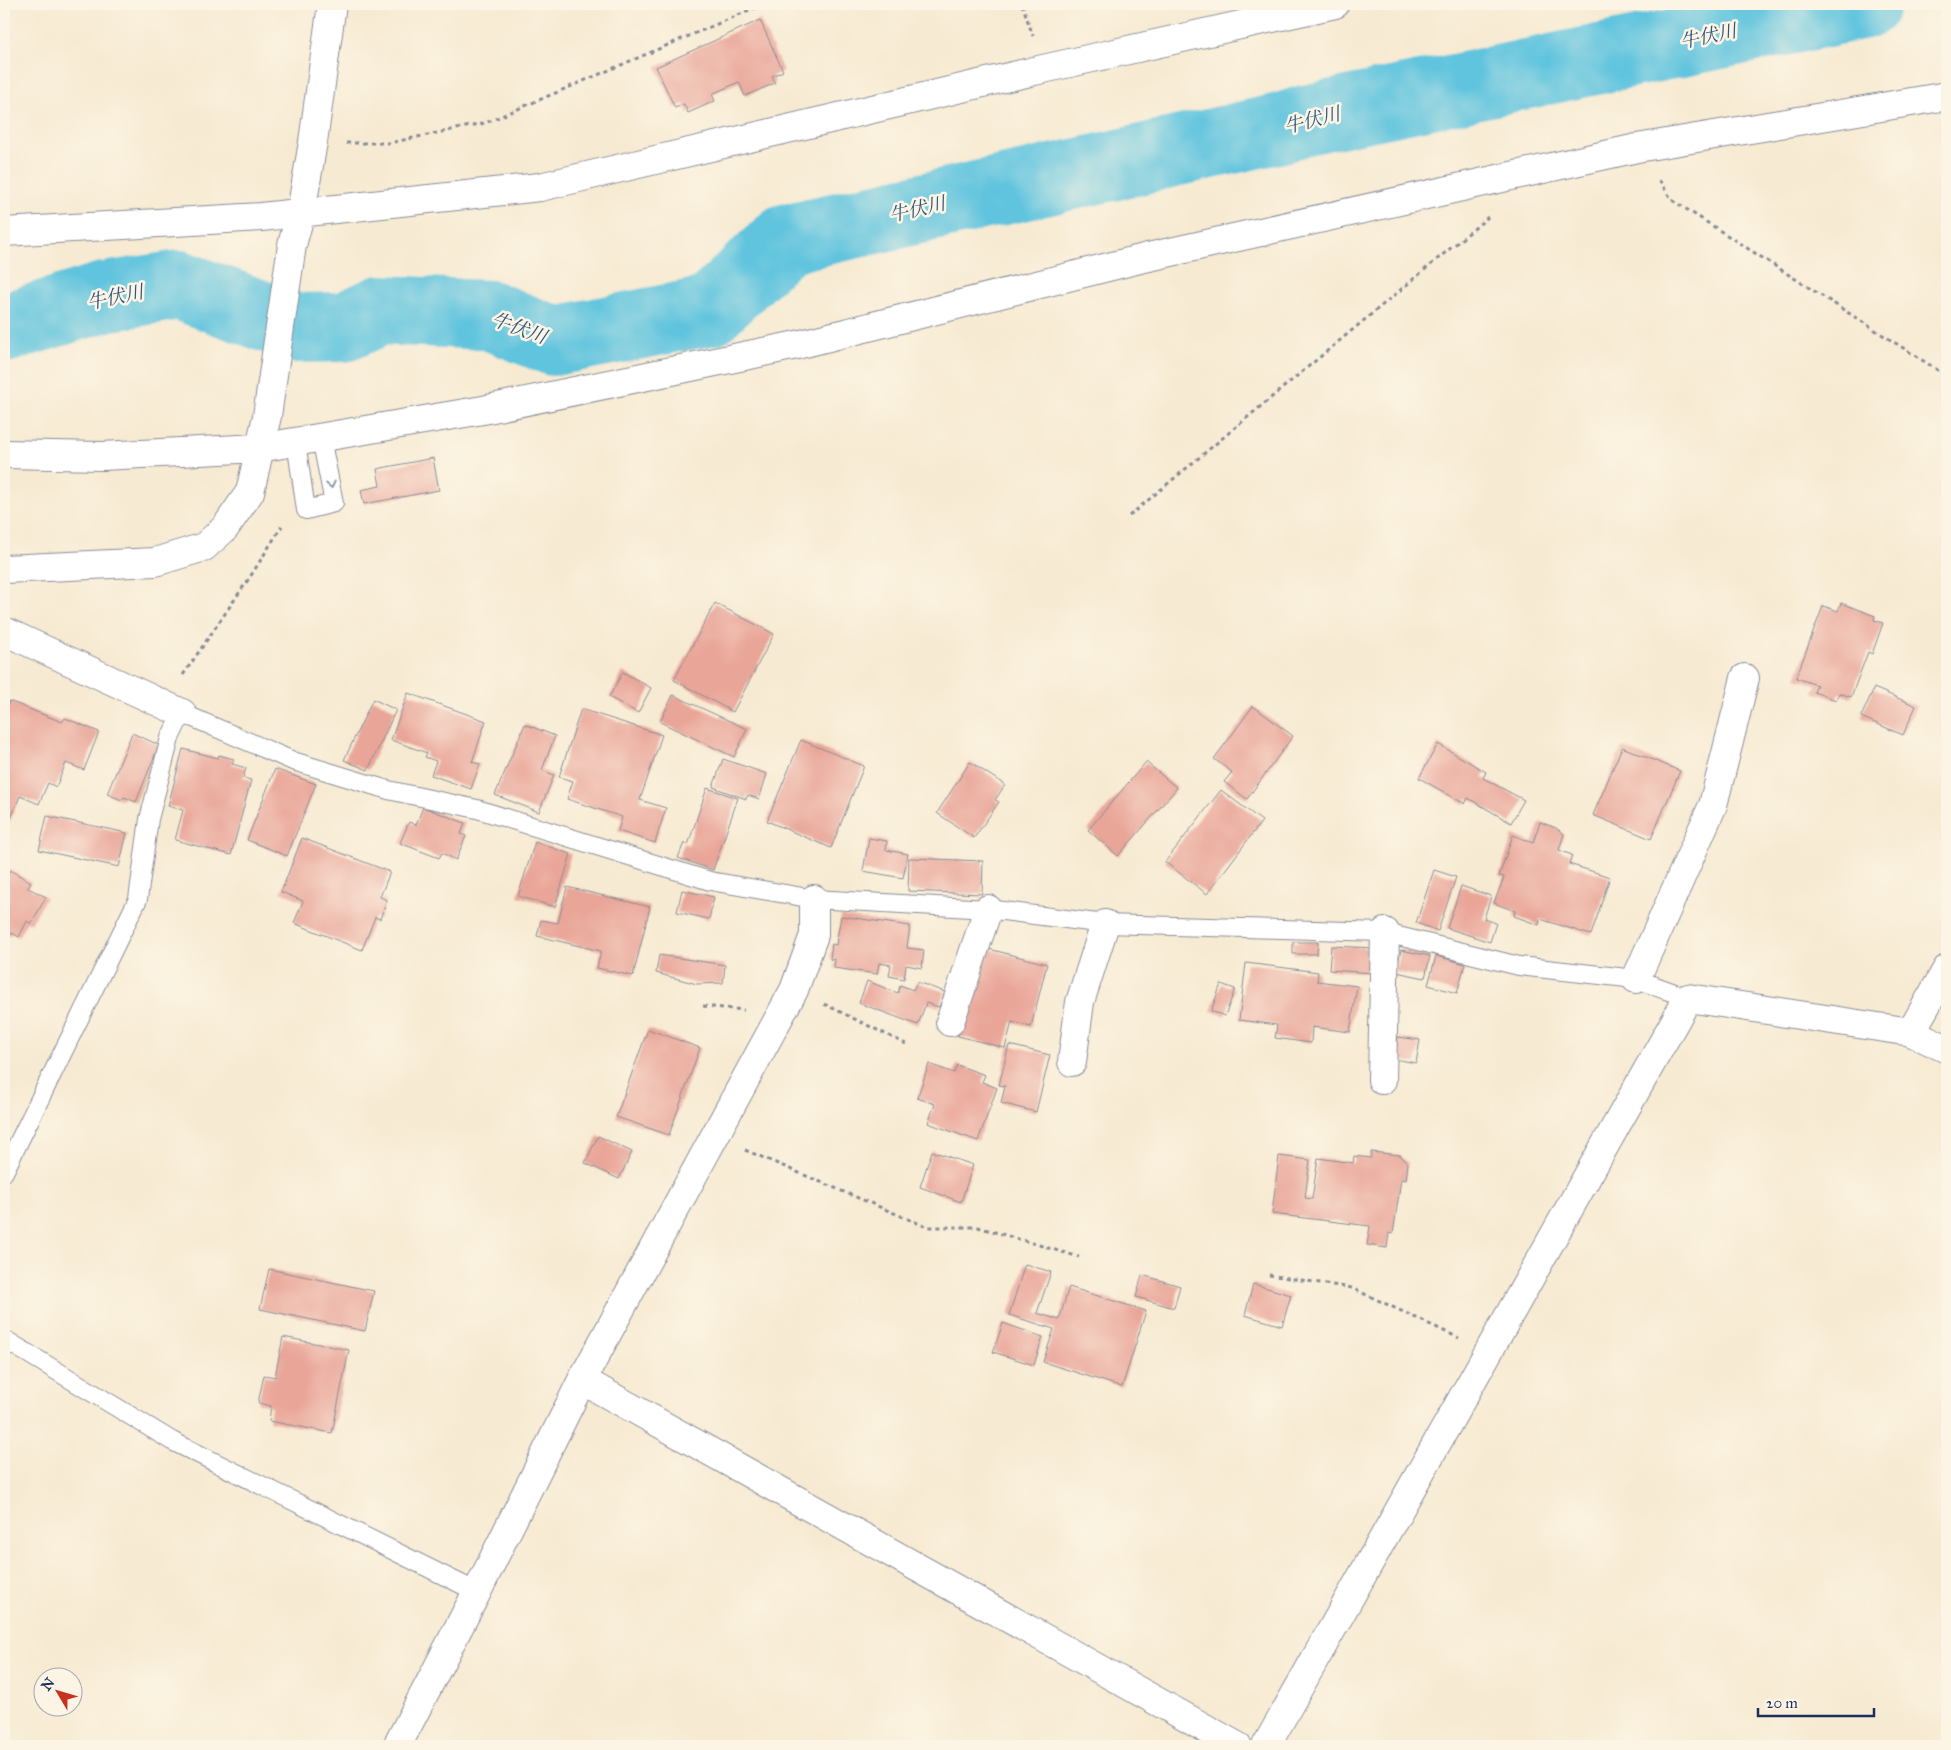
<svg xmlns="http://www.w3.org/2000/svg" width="1951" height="1750" viewBox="0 0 1951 1750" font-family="'IM FELL Great Primer','Noto Serif JP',serif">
	<rect width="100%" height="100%" fill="#fcf5e5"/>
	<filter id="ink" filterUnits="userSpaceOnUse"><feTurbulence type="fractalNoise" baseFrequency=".02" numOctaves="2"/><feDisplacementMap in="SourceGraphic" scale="10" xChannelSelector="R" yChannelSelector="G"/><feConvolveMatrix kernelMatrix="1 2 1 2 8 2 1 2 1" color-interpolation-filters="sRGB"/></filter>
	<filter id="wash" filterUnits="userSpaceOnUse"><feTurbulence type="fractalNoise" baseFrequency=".0096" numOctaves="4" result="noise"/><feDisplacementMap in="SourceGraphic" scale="20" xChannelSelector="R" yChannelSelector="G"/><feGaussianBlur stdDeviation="1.12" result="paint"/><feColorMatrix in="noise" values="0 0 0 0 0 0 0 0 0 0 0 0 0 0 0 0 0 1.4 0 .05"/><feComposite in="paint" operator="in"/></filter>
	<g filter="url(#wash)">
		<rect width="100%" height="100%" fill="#f7ead2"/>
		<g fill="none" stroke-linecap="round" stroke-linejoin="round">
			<polyline stroke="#60c4de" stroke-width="70" points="4,328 104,297 179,285 296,328 344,327 381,310 489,315 554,341 709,311 785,239 1281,128 1305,120 1865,4"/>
		</g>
		<g id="blocks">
			<g fill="#e9a598">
				<polygon points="760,20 783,71 772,76 775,83 745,96 739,82 712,94 715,101 688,113 684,104 675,108 656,67"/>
				<polygon points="433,458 439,490 364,504 361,490 380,486 377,469"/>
				<polygon points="715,603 774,634 733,712 674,680"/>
				<polygon points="1841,603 1875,616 1874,620 1883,623 1872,654 1868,652 1851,697 1839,693 1836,700 1814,692 1817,685 1796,678 1823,606 1838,611"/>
				<polygon points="623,672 651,688 638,713 609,697"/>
				<polygon points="1874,688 1916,706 1903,735 1861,717"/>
				<polygon points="408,693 486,721 472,762 480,764 471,789 431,775 436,761 425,757 427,753 391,740"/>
				<polygon points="673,695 747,729 734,757 660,722"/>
				<polygon points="373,699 396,710 368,770 344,760"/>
				<polygon points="9,701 62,722 65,718 99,732 84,770 66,763 56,787 48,783 39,804 20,796 7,828 4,827 4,714"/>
				<polygon points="1253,706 1293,736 1247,799 1224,782 1232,772 1214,759"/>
				<polygon points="581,709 662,735 640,800 666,808 655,843 618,831 622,817 567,799 573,781 559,777"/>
				<polygon points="525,724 555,736 542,770 554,775 539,812 495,795"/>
				<polygon points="132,733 159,745 136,802 124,797 122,800 107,794"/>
				<polygon points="801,740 864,766 831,848 767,821"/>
				<polygon points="1438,744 1486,772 1483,778 1524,800 1511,823 1468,798 1465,804 1419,778"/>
				<polygon points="1622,747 1680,771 1651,839 1593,815"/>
				<polygon points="183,749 218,758 219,755 234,759 232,764 246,768 243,778 251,780 231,855 175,840 183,810 168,806"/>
				<polygon points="723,759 767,774 759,799 748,795 746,799 713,787"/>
				<polygon points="970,762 1005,785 995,800 999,802 974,838 937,813"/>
				<polygon points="1146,762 1177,788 1118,856 1088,830"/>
				<polygon points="275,769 316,784 287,856 247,840"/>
				<polygon points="707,788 738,798 713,870 678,858 684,843 688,845"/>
				<polygon points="1221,790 1262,821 1207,894 1165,862"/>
				<polygon points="423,807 465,823 461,834 466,836 456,860 442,853 439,858 400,843 409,822 416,825"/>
				<polygon points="47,816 127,833 119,867 39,850"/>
				<polygon points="1540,822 1556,828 1564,834 1559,850 1572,855 1569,864 1610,877 1591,935 1540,919 1539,925 1514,916 1515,911 1494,903 1504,877 1499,876 1513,835 1533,843"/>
				<polygon points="302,838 390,872 380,897 387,900 380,919 375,917 362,950 294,923 303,901 281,892"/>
				<polygon points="869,838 887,841 886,850 908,854 903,878 863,871"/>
				<polygon points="535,842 571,854 555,907 518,896"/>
				<polygon points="909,858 983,861 982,894 908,891"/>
				<polygon points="10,870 31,882 28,888 46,897 31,924 27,921 19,937 12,933 10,936 4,933 4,872 8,874"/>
				<polygon points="1434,870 1456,877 1438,931 1416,923"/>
				<polygon points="1461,886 1491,896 1484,919 1496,923 1490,942 1447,928"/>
				<polygon points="567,887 650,907 633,976 597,968 601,951 537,936 541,920 558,923"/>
				<polygon points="682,890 714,897 709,919 677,912"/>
				<polygon points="841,916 910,926 907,948 924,950 922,968 906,965 904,979 889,976 891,965 879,963 877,974 834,968 835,960 830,959 832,944 836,945"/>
				<polygon points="1293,942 1318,942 1317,954 1293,954"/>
				<polygon points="1331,946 1374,948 1373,973 1329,970"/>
				<polygon points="981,947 1047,964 1031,1027 1012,1022 1005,1048 958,1036"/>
				<polygon points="1401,950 1430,956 1425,978 1396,972"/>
				<polygon points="659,955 725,965 723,983 697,984 656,973"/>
				<polygon points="1436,956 1465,964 1457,993 1428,985"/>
				<polygon points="1246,963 1318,972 1317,981 1357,986 1350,1032 1312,1027 1311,1043 1275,1038 1277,1025 1239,1020"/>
				<polygon points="867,981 898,993 900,985 913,990 917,982 945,992 939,1007 926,1003 918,1025 859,1003"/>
				<polygon points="1221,984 1235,989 1225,1016 1211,1011"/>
				<polygon points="648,1029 700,1048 669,1135 616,1117"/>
				<polygon points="1398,1037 1420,1040 1416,1063 1394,1059"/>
				<polygon points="1009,1045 1050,1055 1036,1112 1001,1103 1005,1086 999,1085"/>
				<polygon points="929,1064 954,1073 957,1065 985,1075 982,1082 997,1088 978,1141 928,1123 935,1104 917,1098"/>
				<polygon points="598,1136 632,1152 619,1179 585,1163"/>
				<polygon points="932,1151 973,1165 961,1202 920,1187"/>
				<polygon points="1371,1152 1400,1155 1408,1163 1406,1180 1401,1179 1393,1234 1389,1233 1387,1248 1367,1245 1370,1226 1272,1214 1279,1156 1310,1160 1305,1198 1312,1199 1318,1158 1353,1163 1354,1156 1371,1158"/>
				<polygon points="1025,1264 1051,1272 1037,1313 1059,1320 1069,1287 1146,1311 1122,1387 1043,1362 1054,1329 1009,1315"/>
				<polygon points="269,1269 374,1291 365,1331 260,1309"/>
				<polygon points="1142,1275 1180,1286 1174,1308 1136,1297"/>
				<polygon points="1253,1284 1291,1295 1282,1326 1245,1315"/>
				<polygon points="1003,1323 1043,1337 1034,1365 993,1352"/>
				<polygon points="283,1337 349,1350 332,1433 269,1421 271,1406 258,1403 264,1375 275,1377"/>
			</g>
		</g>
	</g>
	<g filter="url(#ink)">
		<use href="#blocks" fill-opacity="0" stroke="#898c98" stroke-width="1"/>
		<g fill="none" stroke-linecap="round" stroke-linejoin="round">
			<g stroke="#898c98" stroke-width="20">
				<g id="service">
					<polyline points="296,442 306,510 334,503 321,438"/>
					<polyline points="4,1172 138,899 149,819 170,738 182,713 293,761 388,790 477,809 710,881 814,899 988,909 1105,924 1382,932 1519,966 1636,979 1688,998"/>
					<polyline points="4,1339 172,1441 477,1592"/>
				</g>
			</g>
			<g stroke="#898c98" stroke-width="30">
				<g id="minor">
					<polyline points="4,454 102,456 259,448 483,410 797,345 1144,258 1637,148 1947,96"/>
					<polyline points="4,631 182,713"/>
					<polyline points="1636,979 1713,805 1745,678"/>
					<polyline points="950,1022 988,909"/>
					<polyline points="1911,1032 1947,969"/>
					<polyline points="1072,1062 1080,1002 1105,924"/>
					<polyline points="1382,1080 1385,932"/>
					<polyline points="582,1380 1237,1746"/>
					<polyline points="397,1746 477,1592 582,1380 794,990 814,935 814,899"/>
					<polyline points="1266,1746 1688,998 1911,1032 1947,1049"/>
				</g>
			</g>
			<g stroke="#898c98" stroke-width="30">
				<g id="tertiary">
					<polyline points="4,232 261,217 540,187 1043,69 1335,4"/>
					<polyline points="4,569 155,562 204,547 225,528 250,492 267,416 292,245 301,212 313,142 332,4"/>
				</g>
			</g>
			<g stroke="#898c98" stroke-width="3" stroke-dasharray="4 4" stroke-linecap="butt">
				<polyline points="1022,4 1033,36"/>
				<polyline points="346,143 389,143 485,123 764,4"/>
				<polyline points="1659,180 1672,200 1947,376"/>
				<polyline points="1129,516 1488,217"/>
				<polyline points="183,675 250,577 282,526"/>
				<polyline points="824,1004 906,1044"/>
				<polyline points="703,1006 744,1010"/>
				<polyline points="745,1150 927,1227 978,1227 1079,1257"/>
				<polyline points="1269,1275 1352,1288 1459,1338"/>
			</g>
			<use href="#service" stroke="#fff" stroke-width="18"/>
			<use href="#minor" stroke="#fff" stroke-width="28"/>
			<use href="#tertiary" stroke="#fff" stroke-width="28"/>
		</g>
		<defs><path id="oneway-chevron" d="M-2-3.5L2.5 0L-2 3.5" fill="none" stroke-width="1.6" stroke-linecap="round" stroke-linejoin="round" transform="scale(1.25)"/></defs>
		<use stroke="#8d97ae" href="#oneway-chevron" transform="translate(331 485) rotate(78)"/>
	</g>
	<g text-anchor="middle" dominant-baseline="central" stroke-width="5" stroke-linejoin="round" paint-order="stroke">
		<g font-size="19" font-style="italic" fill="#2c547e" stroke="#fcf5e5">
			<text transform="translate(1708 36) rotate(-12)">牛伏川</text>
			<text transform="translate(1312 120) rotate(-14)">牛伏川</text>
			<text transform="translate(917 209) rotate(-13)">牛伏川</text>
			<text transform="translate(115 297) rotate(-12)">牛伏川</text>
			<text transform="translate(519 328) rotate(20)">牛伏川</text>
		</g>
	</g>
	<rect width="1951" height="1750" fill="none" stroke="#fcf5e5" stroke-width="20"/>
	<g transform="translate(58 1692) rotate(308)"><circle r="24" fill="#fcf5e5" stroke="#a2a6af"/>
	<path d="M0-4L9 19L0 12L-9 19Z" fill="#c8321e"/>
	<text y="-8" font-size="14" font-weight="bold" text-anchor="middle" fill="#1b2f5e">N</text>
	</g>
	<path d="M1758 1708v8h116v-8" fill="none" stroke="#1b2f5e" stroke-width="2.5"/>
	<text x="1766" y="1708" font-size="15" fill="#1b2f5e" stroke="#fcf5e5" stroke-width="4" paint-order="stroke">20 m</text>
</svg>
